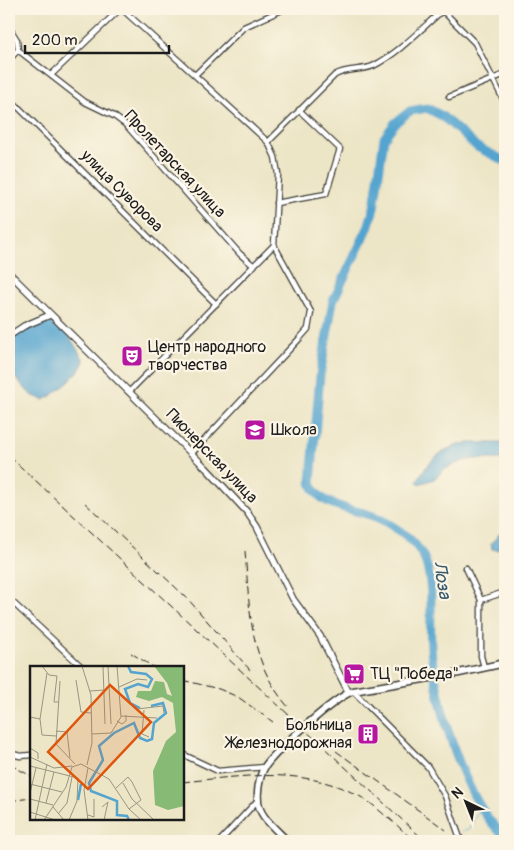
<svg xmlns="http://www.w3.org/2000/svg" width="514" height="850" viewBox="0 0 514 850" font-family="Pangolin,sans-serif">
	<rect width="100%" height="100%" fill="#fcf5e5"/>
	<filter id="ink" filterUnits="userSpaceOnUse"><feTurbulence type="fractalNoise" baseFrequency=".02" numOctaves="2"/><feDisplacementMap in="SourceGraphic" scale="10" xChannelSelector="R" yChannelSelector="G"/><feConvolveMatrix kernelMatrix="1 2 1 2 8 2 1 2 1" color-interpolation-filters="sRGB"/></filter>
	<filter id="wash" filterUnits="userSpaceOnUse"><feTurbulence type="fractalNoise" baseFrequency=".0096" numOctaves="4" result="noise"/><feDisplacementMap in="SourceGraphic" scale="20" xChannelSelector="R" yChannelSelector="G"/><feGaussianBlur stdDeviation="1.12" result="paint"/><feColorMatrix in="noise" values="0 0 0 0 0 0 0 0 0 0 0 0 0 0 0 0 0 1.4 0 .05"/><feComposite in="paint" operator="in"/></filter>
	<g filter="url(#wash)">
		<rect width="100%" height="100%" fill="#ece5c6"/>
		<g fill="#55a4cf" stroke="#386076">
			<path d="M48,320L69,336L84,360C83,371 55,395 44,400L31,395L9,371V342L25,329Z"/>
			<path d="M466,443H505V459H474L463,461L445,469L434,479L419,484L417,481C429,460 442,448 466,443Z"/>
			<polygon points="505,527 505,545 497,550 492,549 491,544"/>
		</g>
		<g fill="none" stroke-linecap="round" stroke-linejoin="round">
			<g stroke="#55a4cf" stroke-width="1">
				<polyline points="461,833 469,829 481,807"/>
				<polyline points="448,841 458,835"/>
			</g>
			<path stroke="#55a4cf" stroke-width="9" d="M505,161L477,147L442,116L427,108L410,111L395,123L384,138L374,208L368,228L333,301L320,375L311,482C318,509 357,508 378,518C394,526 413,538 422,554C436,579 429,620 431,648C435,698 464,804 505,836"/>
		</g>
	</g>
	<g filter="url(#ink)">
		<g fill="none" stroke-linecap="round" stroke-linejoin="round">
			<g stroke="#3b3a36" stroke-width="7">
				<g id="minor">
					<polyline points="122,9 268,142 275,157 278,174 274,245 311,312 308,329 301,337 192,453"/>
					<polyline points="441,9 475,43 505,103"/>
					<polyline points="9,27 17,40 18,50 85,102 114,116 126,125 240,254 254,266"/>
					<polyline points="9,60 18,50"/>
					<polyline points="51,75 120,9"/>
					<polyline points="195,75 244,27 284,9"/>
					<polyline points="449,97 505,74"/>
					<polyline points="9,98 216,304"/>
					<path d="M268,142L335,75C347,68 361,71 373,66C399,53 422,28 444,9"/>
					<polyline points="276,203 326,194 340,149 299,110"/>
					<polyline points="129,392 274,245"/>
					<polyline points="466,568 481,600 481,656 484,667"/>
					<polyline points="9,599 83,668"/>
					<polyline points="481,600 505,592"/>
					<polyline points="353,691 428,767 445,796 461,841"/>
					<polyline points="9,753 20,756 31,755"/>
					<polyline points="182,754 218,771 265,767"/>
					<polyline points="220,841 258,800"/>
				</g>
			</g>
			<g stroke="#3b3a36" stroke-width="8">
				<g id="tertiary">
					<polyline points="9,273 206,468 247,512 257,527 293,599 320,636 349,693"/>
					<polyline points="9,336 24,326 50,315"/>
				</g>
			</g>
			<g stroke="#3b3a36" stroke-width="9">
				<path id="secondary" d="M287,841C278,831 262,819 259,806C256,796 259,777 264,768C275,751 334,698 353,691L459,673L505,663"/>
			</g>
			<use href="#minor" stroke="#fff" stroke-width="4.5"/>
			<use href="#tertiary" stroke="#fff" stroke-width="5.5"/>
			<use href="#secondary" stroke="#fff" stroke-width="6"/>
			<g stroke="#1c1c1c" stroke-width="1" stroke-dasharray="8 4" stroke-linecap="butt">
				<polyline points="9,456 425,841"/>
				<polyline points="85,503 187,598 250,670"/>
				<path d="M245,551C250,610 248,662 290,709"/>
				<polyline points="131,653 155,668"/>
				<polyline points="182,680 219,689 238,697 273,722"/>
				<polyline points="336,751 446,830"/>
				<polyline points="9,764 31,776"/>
				<path d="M182,782C245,776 309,765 366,800C375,806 384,815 393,822"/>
				<polyline points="9,801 31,798"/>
				<polyline points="388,817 414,841"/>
			</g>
		</g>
	</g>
	<defs>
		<g id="theatre-square" transform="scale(1.125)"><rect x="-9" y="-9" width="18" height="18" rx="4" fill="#b5179e" stroke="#fcf5e5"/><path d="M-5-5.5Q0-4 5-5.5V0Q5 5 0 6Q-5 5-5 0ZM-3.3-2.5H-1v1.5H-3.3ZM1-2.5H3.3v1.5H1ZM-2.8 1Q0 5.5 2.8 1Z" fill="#fff"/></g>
		<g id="school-square" transform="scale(1.125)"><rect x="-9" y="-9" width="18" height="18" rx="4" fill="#b5179e" stroke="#fcf5e5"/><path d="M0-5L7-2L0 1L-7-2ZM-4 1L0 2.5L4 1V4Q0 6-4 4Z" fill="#fff"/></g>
		<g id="supermarket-square" transform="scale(1.125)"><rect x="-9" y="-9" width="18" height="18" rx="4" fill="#b5179e" stroke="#fcf5e5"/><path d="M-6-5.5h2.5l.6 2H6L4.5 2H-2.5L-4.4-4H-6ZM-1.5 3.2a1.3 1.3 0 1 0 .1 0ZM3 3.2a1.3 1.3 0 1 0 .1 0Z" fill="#fff"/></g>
		<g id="building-square" transform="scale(1.125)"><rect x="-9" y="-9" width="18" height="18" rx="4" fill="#b5179e" stroke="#fcf5e5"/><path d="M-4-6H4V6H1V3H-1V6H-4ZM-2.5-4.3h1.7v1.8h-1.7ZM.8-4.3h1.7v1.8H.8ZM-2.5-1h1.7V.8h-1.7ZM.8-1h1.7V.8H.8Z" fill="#fff"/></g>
	</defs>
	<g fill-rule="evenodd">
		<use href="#theatre-square" x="132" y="356"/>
		<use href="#school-square" x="255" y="430"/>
		<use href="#supermarket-square" x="354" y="674"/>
		<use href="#building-square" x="368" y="734"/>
	</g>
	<g text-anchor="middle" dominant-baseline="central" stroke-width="4.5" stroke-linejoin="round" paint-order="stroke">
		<g font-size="16" fill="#1c1c1c" stroke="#fcf5e5">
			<text transform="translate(175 164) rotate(47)">Пролетарская улица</text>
			<text transform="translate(122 191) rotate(45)">улица Суворова</text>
			<text transform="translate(212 456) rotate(46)">Пионерская улица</text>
		</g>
		<g font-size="16" fill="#1c1c1c" stroke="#fcf5e5" text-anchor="start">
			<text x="148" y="347">Центр народного<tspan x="148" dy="18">творчества</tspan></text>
			<text x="271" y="430">Школа</text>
			<text x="370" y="674">ТЦ "Победа"</text>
			<text x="352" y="725" text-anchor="end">Больница<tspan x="352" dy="18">Железнодорожная</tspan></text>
		</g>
		<g font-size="18" font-style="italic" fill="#36596d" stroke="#fcf5e5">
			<text transform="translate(442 580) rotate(81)">Лоза</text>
		</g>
	</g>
	<g transform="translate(30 666)">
		<rect width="154" height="154" fill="#ece5c6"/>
		<path d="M124,0H154V140L138,144L125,139L123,105L136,75L146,66L143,37L132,31L119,35L106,31L108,25H121L125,15L134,16L137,28L142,30L137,17Z" fill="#87ba74"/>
		<path fill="none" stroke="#55a4cf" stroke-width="2.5" d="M98,0L101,6L116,8L122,13L118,21L108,18L95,23L100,37L110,42M48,134L51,118M99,154L97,150L87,149V135L61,125L59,117L73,94L69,80L84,67L104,57L110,72L117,75L122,73L124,57L136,47L133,37L121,40"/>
		<path fill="none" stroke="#999582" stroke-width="1" d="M12,0L19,9L27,10L24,36H29M52,0L61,29L62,77L57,99M73,0L75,58M78,0L81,58M0,3V22M46,14L51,46L61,47M30,15L26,78L45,98M89,21L107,13L117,14M60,25L75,24M107,43L133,40L134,47M114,44L112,68L119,71M91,50L127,52M0,51L10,53L12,69L26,70M10,53L17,7M87,55L92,58L96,55V49M26,65L37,66L40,92M62,68L81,67L91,51L87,0M0,82L8,87V93M0,91L24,102L42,100M0,100L48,112L47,135L39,154M58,102L54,124L58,154M93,117L102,133L124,154M0,118L32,126M86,122L98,111L102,116L111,134L99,143M0,127L6,102M0,133L23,139M16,137L24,106M23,141L34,154M72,141L78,136L74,154M0,146L25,154M28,148L37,137L42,111M58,149L64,151V133M5,154L17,98M14,154L36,121L42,101L51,98L79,113L99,143L111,154"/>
		<path fill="#de560d" fill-opacity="0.15" stroke="#de560d" stroke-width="2.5" d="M80,19L121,56L58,123L18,86Z"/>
		<rect width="154" height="154" fill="none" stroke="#1c1c1c" stroke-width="2.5"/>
	</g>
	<rect width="514" height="850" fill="none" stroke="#fcf5e5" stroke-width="30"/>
	<g transform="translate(466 802) rotate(317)" stroke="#fcf5e5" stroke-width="4" paint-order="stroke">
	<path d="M0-4L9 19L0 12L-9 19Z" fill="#1c1c1c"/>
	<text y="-8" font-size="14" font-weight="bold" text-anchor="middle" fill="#1c1c1c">N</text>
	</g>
	<path d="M25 45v8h144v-8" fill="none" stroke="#1c1c1c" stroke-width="2.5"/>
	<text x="32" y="45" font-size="15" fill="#1c1c1c" stroke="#fcf5e5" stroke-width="4" paint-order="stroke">200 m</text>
</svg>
